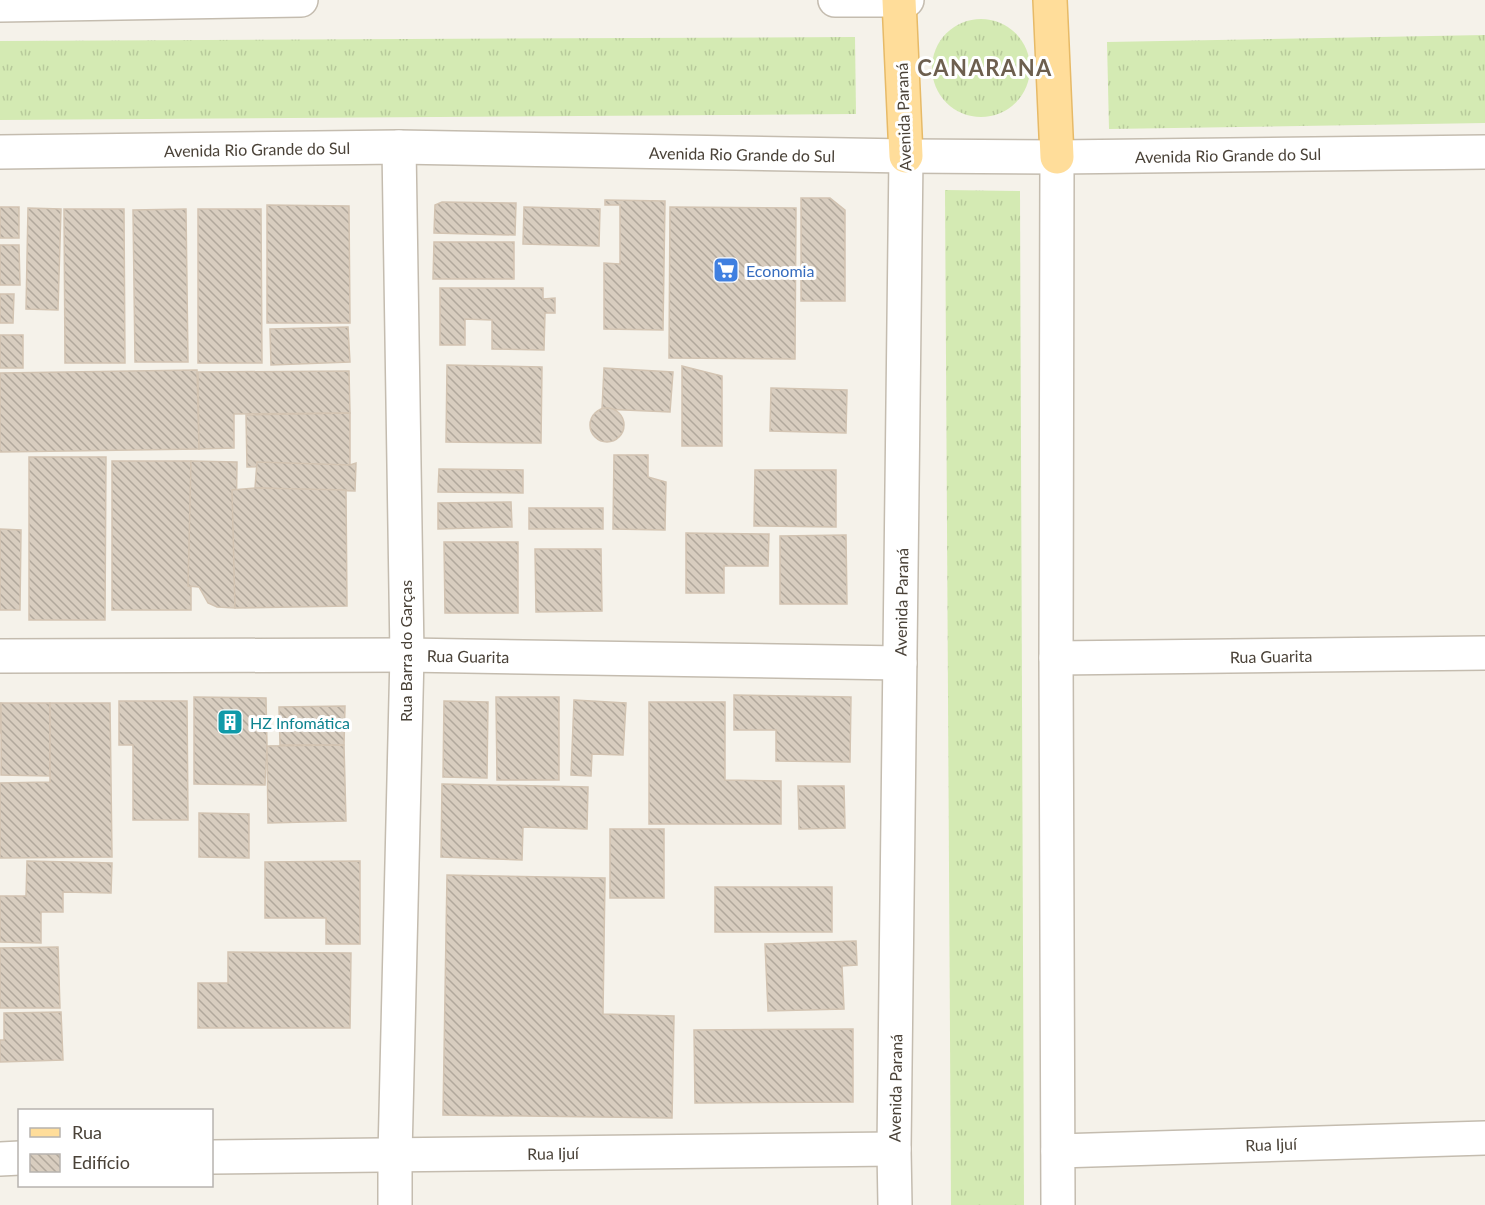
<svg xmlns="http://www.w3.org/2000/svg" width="1485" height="1205" viewBox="0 0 1485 1205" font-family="Lato,sans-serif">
	<defs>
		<pattern id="grass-tufts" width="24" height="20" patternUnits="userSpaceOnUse" patternTransform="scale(1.5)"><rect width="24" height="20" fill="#d4eab3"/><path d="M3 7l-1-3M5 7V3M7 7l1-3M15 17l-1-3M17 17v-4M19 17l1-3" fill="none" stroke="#b8ca9b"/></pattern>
		<pattern id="building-back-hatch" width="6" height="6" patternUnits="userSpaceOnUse" patternTransform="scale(1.5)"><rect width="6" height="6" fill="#d8cdbf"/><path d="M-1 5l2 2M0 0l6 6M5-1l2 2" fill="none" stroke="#b1a89c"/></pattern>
	</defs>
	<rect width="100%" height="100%" fill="#f5f2ea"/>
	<g fill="url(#grass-tufts)">
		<circle cx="981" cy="68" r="49"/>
		<polygon points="1485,35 1485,123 1109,129 1107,42"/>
		<polygon points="855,37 856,114 0,120 0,41"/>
		<polygon points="945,190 1020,191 1024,1205 951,1205"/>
	</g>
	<g fill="url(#building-back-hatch)" stroke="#d3c4b2" stroke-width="1.5">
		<polygon points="801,198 830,198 845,210 845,301 801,301"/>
		<polygon points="605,200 665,201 663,330 604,329 604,263 620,264 620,205 605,205"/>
		<polygon points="442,202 516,203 515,235 434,233 435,205"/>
		<polygon points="267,205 349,206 350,323 267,323"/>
		<rect x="0" y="207" width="19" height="31"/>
		<polygon points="524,207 600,209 599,246 523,244"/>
		<polygon points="670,207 796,208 795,359 669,358"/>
		<polygon points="28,208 61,209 58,310 26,309"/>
		<polygon points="64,209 124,209 125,363 65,363"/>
		<polygon points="186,209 188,362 135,362 133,210"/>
		<polygon points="198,209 261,209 262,363 198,363"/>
		<polygon points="434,242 514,242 514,279 433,279"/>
		<polygon points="0,245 19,245 20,285 0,285"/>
		<polygon points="440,288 543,288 543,299 555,298 555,313 545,313 544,350 492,349 492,320 465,319 465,345 440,345"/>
		<polygon points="0,294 14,294 13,323 0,323"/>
		<polygon points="348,327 350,362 271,365 270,329"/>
		<rect x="0" y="335" width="23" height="33"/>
		<polygon points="447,365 542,367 541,443 446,442"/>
		<polygon points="682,366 722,376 722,446 682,446"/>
		<polygon points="604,368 673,372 670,412 602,409"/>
		<polygon points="197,370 199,449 0,452 0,373"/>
		<polygon points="349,371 350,413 234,414 234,448 199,449 198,372"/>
		<polygon points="771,388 847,390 846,433 770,431"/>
		<circle cx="607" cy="425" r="17"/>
		<polygon points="350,413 350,465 247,467 246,415"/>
		<polygon points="614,455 648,455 648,477 666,482 665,530 613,529"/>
		<polygon points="29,457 106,457 105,620 29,620"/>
		<rect x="112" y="461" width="79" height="149"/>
		<polygon points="191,461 237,462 235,608 217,607 208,603 199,587 188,586"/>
		<polygon points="257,462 350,465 356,463 355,491 255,488"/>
		<polygon points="439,469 523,470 523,493 438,492"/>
		<polygon points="755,470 836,470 836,527 754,526"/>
		<polygon points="255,488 346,490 347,606 235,608 232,490"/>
		<polygon points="511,502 512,527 438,529 438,503"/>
		<rect x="529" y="508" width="74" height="21"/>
		<polygon points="0,529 21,530 20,610 0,610"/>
		<polygon points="686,533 769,534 768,566 724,566 724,593 686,593"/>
		<polygon points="846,535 847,604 780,604 780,536"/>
		<polygon points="444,542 518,542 518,613 445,613"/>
		<polygon points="535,549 601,549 602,611 536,612"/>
		<polygon points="734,695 851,697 850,762 776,761 776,730 734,730"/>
		<polygon points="194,697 266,698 267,746 265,785 194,784"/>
		<polygon points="496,697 559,697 559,780 497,780"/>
		<polygon points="574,700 626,703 623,755 592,754 591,776 571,775"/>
		<polygon points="119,701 187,701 188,820 133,820 133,745 119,745"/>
		<polygon points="444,701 488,702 487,778 443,777"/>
		<polygon points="649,702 725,702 725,780 781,781 781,824 649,824"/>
		<polygon points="0,703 1,703 2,733 0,733"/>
		<polygon points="1,703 50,703 50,776 1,775"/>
		<polygon points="50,703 110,703 112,857 0,858 0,783 50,782"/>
		<polygon points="345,706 344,745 280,745 279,707"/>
		<polygon points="344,745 346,821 268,823 267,746"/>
		<polygon points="442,784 588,787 587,829 523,827 522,860 441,857"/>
		<polygon points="798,786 844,786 845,828 799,829"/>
		<polygon points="199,813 249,814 249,858 199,857"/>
		<rect x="610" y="829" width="54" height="69"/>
		<polygon points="27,861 112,863 111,893 63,892 63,912 41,912 41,943 0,942 0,896 26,896"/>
		<polygon points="360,861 360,944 326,944 326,918 265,918 265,862"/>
		<polygon points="447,875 605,878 603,1014 674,1016 672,1118 443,1115"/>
		<rect x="715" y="887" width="117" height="45"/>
		<polygon points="856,941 857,965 842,966 844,1009 768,1011 765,944"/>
		<polygon points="58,947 60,1008 0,1008 0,948"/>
		<polygon points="228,952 351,953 350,1028 198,1028 198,983 228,983"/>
		<polygon points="61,1012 63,1060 0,1062 0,1040 4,1040 4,1013"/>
		<polygon points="853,1029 853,1102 695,1103 694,1030"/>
	</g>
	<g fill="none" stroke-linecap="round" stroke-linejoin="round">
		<g stroke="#c4bcaf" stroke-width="36">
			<g id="minor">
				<polyline points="835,0 907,0"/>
				<polyline points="0,5 301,0"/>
				<polyline points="0,152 399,147 906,156 1057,157 1485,152"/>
				<polyline points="1057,157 1056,658 1058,1205"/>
				<polyline points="0,656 407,655 900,663"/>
				<polyline points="1056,658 1485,653"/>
				<polyline points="1058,1151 1485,1138"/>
				<polyline points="212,1157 894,1149"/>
				<polyline points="0,1159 20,1158"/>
				<polyline points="395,1205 395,1155 407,655 399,147"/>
				<polyline points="895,1205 894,1149 906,156"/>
			</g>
		</g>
		<g stroke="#e7ba67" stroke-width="36">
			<g id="major">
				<polyline points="899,0 906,156"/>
				<polyline points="1050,0 1057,157"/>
			</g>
		</g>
		<use href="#minor" stroke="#fff" stroke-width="33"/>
		<use href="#major" stroke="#ffdd9a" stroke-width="33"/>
	</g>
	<defs>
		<g id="supermarket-square" transform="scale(1.35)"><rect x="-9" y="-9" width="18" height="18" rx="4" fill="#3f7fe0" stroke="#fff"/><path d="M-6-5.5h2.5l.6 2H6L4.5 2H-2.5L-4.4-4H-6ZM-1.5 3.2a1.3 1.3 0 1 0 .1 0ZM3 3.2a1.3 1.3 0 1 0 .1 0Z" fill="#fff"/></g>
		<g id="building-square" transform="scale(1.35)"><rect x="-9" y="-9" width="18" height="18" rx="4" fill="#0f9aa8" stroke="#fff"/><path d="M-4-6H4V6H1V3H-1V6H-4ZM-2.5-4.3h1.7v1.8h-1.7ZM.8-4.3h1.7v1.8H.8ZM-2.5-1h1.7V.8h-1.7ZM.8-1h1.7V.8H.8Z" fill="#fff"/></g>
	</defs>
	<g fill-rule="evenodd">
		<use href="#supermarket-square" x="726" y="270"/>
		<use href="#building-square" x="230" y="722"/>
	</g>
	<g text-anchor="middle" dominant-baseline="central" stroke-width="6" stroke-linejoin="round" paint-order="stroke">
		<g font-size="16" fill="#4a4238" stroke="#fff">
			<text transform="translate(903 117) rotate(-92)">Avenida Paraná</text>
			<text transform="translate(257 149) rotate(-1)">Avenida Rio Grande do Sul</text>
			<text transform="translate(742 154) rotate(1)">Avenida Rio Grande do Sul</text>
			<text transform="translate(1228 155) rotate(-1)">Avenida Rio Grande do Sul</text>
			<text transform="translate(901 602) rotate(-89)">Avenida Paraná</text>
			<text transform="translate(405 651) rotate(-90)">Rua Barra do Garças</text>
			<text transform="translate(468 656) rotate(1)">Rua Guarita</text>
			<text transform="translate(1271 656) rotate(-1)">Rua Guarita</text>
			<text transform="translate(895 1088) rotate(-89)">Avenida Paraná</text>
			<text transform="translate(1271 1144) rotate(-2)">Rua Ijuí</text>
			<text transform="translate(553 1153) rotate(-1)">Rua Ijuí</text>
		</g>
		<g font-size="16" fill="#366cbe" stroke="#fff" text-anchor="start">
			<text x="746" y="270">Economia</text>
		</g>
		<g font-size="16" fill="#0d838f" stroke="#fff" text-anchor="start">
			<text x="250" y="722">HZ Infomática</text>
		</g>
		<g font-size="22" font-weight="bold" letter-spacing="1.5" fill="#6d5f4f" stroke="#fff">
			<text x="985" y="67">CANARANA</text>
		</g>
	</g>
	<rect x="18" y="1109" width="195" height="78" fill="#ffffff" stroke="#b7b3af" stroke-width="1.5"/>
	<rect x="30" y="1128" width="30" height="9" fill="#ffdd9a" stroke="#b7b3af" stroke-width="1.5"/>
	<text x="72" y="1139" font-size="18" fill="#4a4238">Rua</text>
	<rect x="30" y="1154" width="30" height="18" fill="url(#building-back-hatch)" stroke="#b7b3af" stroke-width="1.5"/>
	<text x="72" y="1169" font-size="18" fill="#4a4238">Edifício</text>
</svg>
